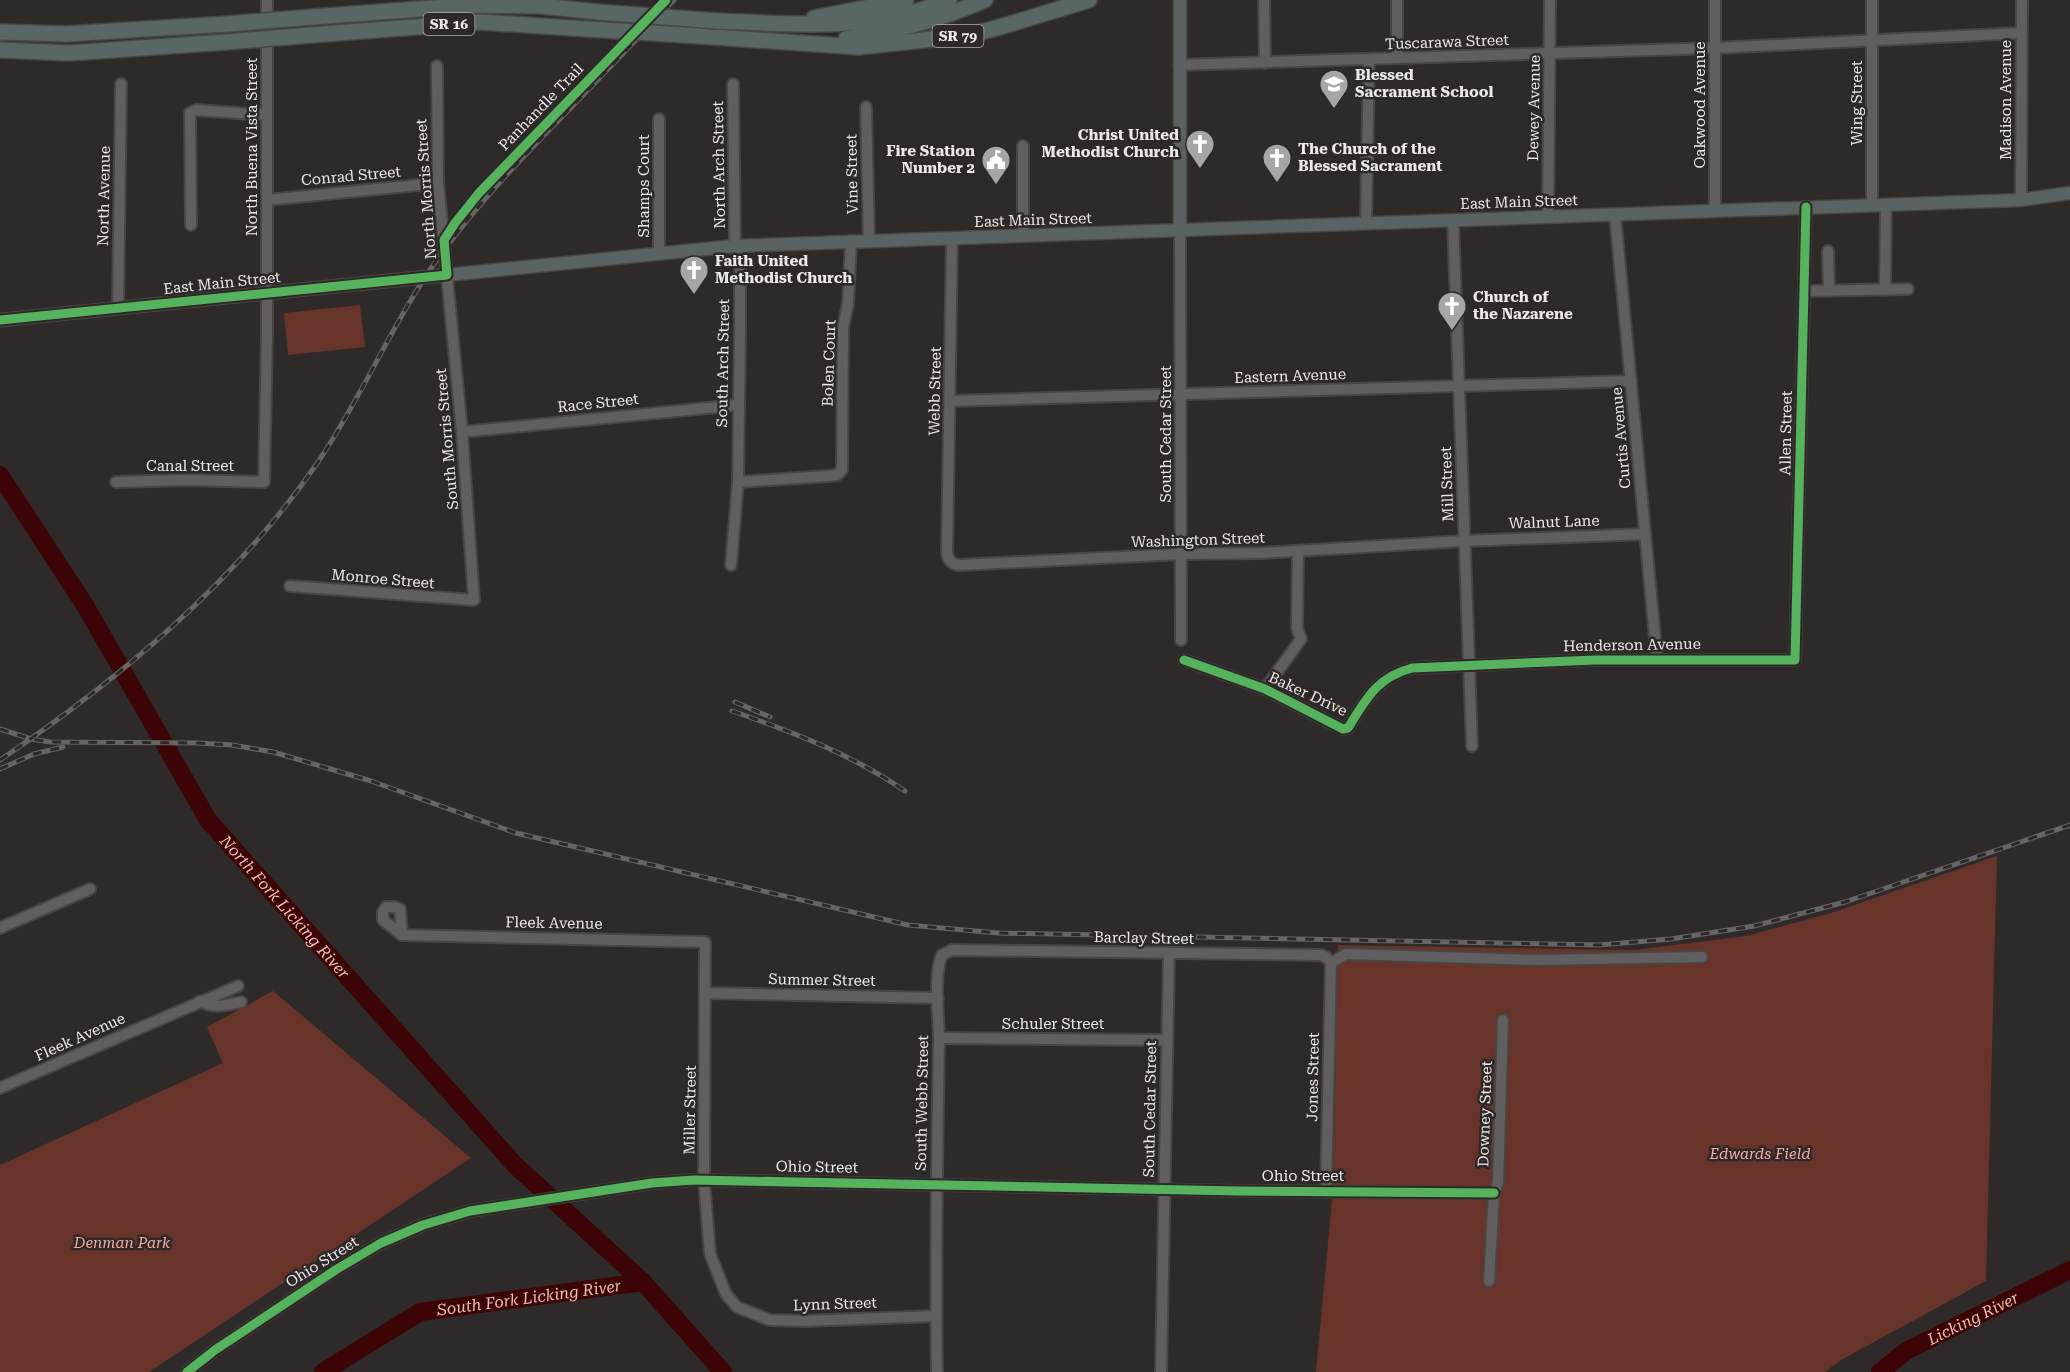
<svg xmlns="http://www.w3.org/2000/svg" width="2070" height="1372" viewBox="0 0 2070 1372" font-family="'Roboto Serif',serif">
	<rect width="100%" height="100%" fill="#2d2a29"/>
	<g fill="#683329">
		<polygon points="360,305 365,347 288,355 284,313"/>
		<polygon points="1997,856 1986,1281 1841,1360 1825,1372 1316,1372 1333,1189 1338,945 1634,950 1746,936 1831,913"/>
		<polygon points="273,991 471,1158 149,1372 0,1372 0,1165 223,1063 207,1027"/>
	</g>
	<g fill="none" stroke-linecap="round" stroke-linejoin="round">
		<g stroke="#3c0404" stroke-width="18">
			<path id="s1" d="M0,475L86,607L208,820L515,1165L643,1282L723,1372"/>
			<path id="s2" d="M323,1372L420,1312L643,1282"/>
			<path id="s3" d="M1880,1372L1906,1351L2070,1270"/>
		</g>
		<g stroke="#484645" stroke-width="14">
			<g id="minor">
				<polyline points="1264,0 1265,63"/>
				<polyline points="1872,0 1872,205"/>
				<polyline points="1397,58 1397,0"/>
				<polyline points="1179,65 1715,48 2021,33"/>
				<polyline points="866,107 869,241"/>
				<polyline points="659,119 659,254"/>
				<polyline points="1023,146 1023,235"/>
				<polyline points="267,200 438,183"/>
				<polyline points="2021,200 2022,0"/>
				<polyline points="1715,211 1715,0"/>
				<polyline points="1615,214 1657,659"/>
				<polyline points="1548,216 1550,0"/>
				<polyline points="1453,220 1472,746"/>
				<polyline points="1366,223 1369,59"/>
				<polyline points="191,225 190,113 196,110 267,115"/>
				<polyline points="1180,229 1181,640"/>
				<path d="M952,238L947,553C948,560 952,564 959,565L1181,554L1261,553L1464,541L1645,534"/>
				<polyline points="1828,251 1829,291"/>
				<polyline points="1885,290 1886,205"/>
				<polyline points="1804,291 1908,289"/>
				<polyline points="118,308 121,84"/>
				<polyline points="950,401 1631,381"/>
				<polyline points="462,432 738,405"/>
				<polyline points="116,482 185,480 264,482 267,332 267,0"/>
				<polyline points="738,482 828,476 837,475 842,470 843,327 848,304 851,241"/>
				<polyline points="731,565 738,482 740,328 740,259 735,246 733,84"/>
				<polyline points="290,586 474,600 462,432 438,183 437,66"/>
				<path d="M1184,660L1265,689L1343,729L1348,728C1366,699 1377,677 1412,668L1595,660H1795L1806,207"/>
				<polyline points="1265,689 1301,639 1297,628 1298,551"/>
				<polygon points="386,907 394,907 400,909 402,935 383,920 383,912"/>
				<polyline points="0,928 90,889"/>
				<polyline points="402,935 705,942 704,1180 710,1254 726,1294 737,1307 770,1320 805,1321 936,1316"/>
				<polyline points="1331,963 1346,954 1536,960 1702,957"/>
				<polyline points="705,993 938,998"/>
				<path d="M200,1001C215,1009 226,1005 241,1002"/>
				<polyline points="939,1038 1166,1040"/>
				<polyline points="0,1088 238,986"/>
				<polyline points="1326,1192 1331,963"/>
				<polyline points="1489,1281 1494,1193 1498,1183 1503,1020"/>
				<polyline points="187,1372 215,1350 337,1269 381,1243 423,1225 470,1211 652,1183 694,1180 1238,1191 1494,1193"/>
				<path d="M937,1372C935,1262 937,1152 939,1041C939,1019 933,974 942,955L952,950L1321,955L1327,958L1331,963"/>
				<polyline points="1161,1372 1169,954"/>
			</g>
		</g>
		<g stroke="#484645" stroke-width="15">
			<g id="major">
				<polyline points="1180,0 1180,229"/>
				<polyline points="0,320 735,246 2021,200 2070,193"/>
			</g>
		</g>
		<g stroke="#484645" stroke-width="18">
			<g id="highway">
				<polyline points="313,17 473,5 541,6 598,12"/>
				<polyline points="814,18 906,0"/>
				<path d="M717,21C795,24 875,32 949,0"/>
				<polyline points="0,32 66,34 227,24"/>
				<polyline points="311,35 481,22 587,29"/>
				<polyline points="700,36 859,47 969,35 1000,27 1089,0"/>
				<path d="M846,39C897,30 937,21 985,0"/>
				<polyline points="0,50 69,53 226,42"/>
			</g>
		</g>
		<use href="#minor" stroke="#605e5e" stroke-width="10"/>
		<use href="#major" stroke="#5b6362" stroke-width="12"/>
		<use href="#highway" stroke="#586664" stroke-width="15"/>
		<g stroke="#676564" stroke-width="5">
			<g id="rail">
				<polyline points="735,702 770,717"/>
				<path d="M732,711C793,732 851,754 905,791"/>
				<polyline points="0,729 31,739 50,742 198,743 232,745 273,752 371,781 516,833 908,925 998,933 1599,945 1671,939 1754,926 1845,902 2070,825"/>
				<path d="M0,760C121,678 235,583 318,462C364,394 395,316 444,250C478,204 517,163 556,123C596,82 635,41 674,0"/>
				<polyline points="0,769 34,754 63,747"/>
			</g>
		</g>
		<use href="#rail" stroke="#2e2928" stroke-width="3" stroke-dasharray="9" stroke-linecap="butt"/>
		<g stroke="#484645" stroke-width="18" stroke-linecap="butt">
			<g id="highway-bridge">
				<polyline points="598,12 717,21"/>
				<polyline points="227,24 313,17"/>
				<polyline points="587,29 700,36"/>
				<polyline points="226,42 311,35"/>
			</g>
		</g>
		<use href="#highway-bridge" stroke="#586664" stroke-width="15"/>
		<g stroke="#2e2928" stroke-width="13">
			<g id="cycleway">
				<polyline points="0,320 447,275 444,240 455,223 479,193 666,0"/>
				<path d="M1184,660L1265,689L1343,729L1348,728C1366,699 1377,677 1412,668L1595,660H1795L1806,207"/>
				<polyline points="187,1372 215,1350 337,1269 381,1243 423,1225 470,1211 652,1183 694,1180 1238,1191 1494,1193"/>
			</g>
		</g>
		<use href="#cycleway" stroke="#56b35d" stroke-width="9"/>
	</g>
	<defs>
		<g id="school-pin" transform="scale(1.5)"><path d="M0 17L-7.5 6A9.5 9.5 0 1 1 7.5 6Z" fill="#a8a6a4" stroke="#2e2928"/><path d="M0-5L7-2L0 1L-7-2ZM-4 1L0 2.5L4 1V4Q0 6-4 4Z" fill="#fff"/></g>
		<g id="church-pin" transform="scale(1.5)"><path d="M0 17L-7.5 6A9.5 9.5 0 1 1 7.5 6Z" fill="#a8a6a4" stroke="#2e2928"/><path d="M-1.2-6h2.4v3.5h3.3v2.4h-3.3V6h-2.4V-.1h-3.3v-2.4h3.3Z" fill="#fff"/></g>
		<g id="civic-pin" transform="scale(1.5)"><path d="M0 17L-7.5 6A9.5 9.5 0 1 1 7.5 6Z" fill="#a8a6a4" stroke="#2e2928"/><path d="M-.6-6.5H3V-4.5H.6V-3L4-1V1h2V6H-6V1h2V-1L-.6-3ZM-1.2 2.5V6h2.4V2.5Z" fill="#fff"/></g>
	</defs>
	<g fill-rule="evenodd">
		<use href="#school-pin" x="1334" y="84"/>
		<use href="#church-pin" x="1200" y="144"/>
		<use href="#church-pin" x="1277" y="158"/>
		<use href="#civic-pin" x="996" y="160"/>
		<use href="#church-pin" x="694" y="270"/>
		<use href="#church-pin" x="1452" y="306"/>
	</g>
	<g text-anchor="middle" dominant-baseline="central" stroke-width="5" stroke-linejoin="round" paint-order="stroke">
		<g fill="#2e2928" stroke="#b2afae" stroke-width="1.5">
			<rect x="423.5" y="13" width="51" height="22" rx="4.5"/>
			<rect x="932.5" y="25" width="51" height="22" rx="4.5"/>
		</g>
		<g font-size="14" font-weight="bold" fill="#ebe8e7">
			<text x="449" y="24">SR 16</text>
			<text x="958" y="36">SR 79</text>
		</g>
		<g font-size="15" fill="#ebe8e7" stroke="#2e2928">
			<text transform="translate(1447 42) rotate(-2)">Tuscarawa Street</text>
			<text transform="translate(2006 100) rotate(-90)">Madison Avenue</text>
			<text transform="translate(1857 103) rotate(-90)">Wing Street</text>
			<text transform="translate(1700 105) rotate(-90)">Oakwood Avenue</text>
			<text transform="translate(541 107) rotate(-46)">Panhandle Trail</text>
			<text transform="translate(1534 108) rotate(-89)">Dewey Avenue</text>
			<text transform="translate(252 147) rotate(-90)">North Buena Vista Street</text>
			<text transform="translate(719 165) rotate(-91)">North Arch Street</text>
			<text transform="translate(852 174) rotate(-91)">Vine Street</text>
			<text transform="translate(351 176) rotate(-5)">Conrad Street</text>
			<text transform="translate(644 186) rotate(-90)">Shamps Court</text>
			<text transform="translate(426 189) rotate(-94)">North Morris Street</text>
			<text transform="translate(104 196) rotate(-89)">North Avenue</text>
			<text transform="translate(1519 202) rotate(-2)">East Main Street</text>
			<text transform="translate(1033 220) rotate(-2)">East Main Street</text>
			<text transform="translate(222 283) rotate(-6)">East Main Street</text>
			<text transform="translate(723 363) rotate(-89)">South Arch Street</text>
			<text transform="translate(829 363) rotate(-88)">Bolen Court</text>
			<text transform="translate(1290 376) rotate(-2)">Eastern Avenue</text>
			<text transform="translate(935 391) rotate(-89)">Webb Street</text>
			<text transform="translate(598 403) rotate(-6)">Race Street</text>
			<text transform="translate(1786 433) rotate(-89)">Allen Street</text>
			<text transform="translate(1166 434) rotate(-90)">South Cedar Street</text>
			<text transform="translate(1621 438) rotate(-95)">Curtis Avenue</text>
			<text transform="translate(447 439) rotate(-95)">South Morris Street</text>
			<text x="190" y="466">Canal Street</text>
			<text transform="translate(1447 484) rotate(-92)">Mill Street</text>
			<text transform="translate(1554 522) rotate(-2)">Walnut Lane</text>
			<text transform="translate(1198 540) rotate(-2)">Washington Street</text>
			<text transform="translate(383 579) rotate(5)">Monroe Street</text>
			<text transform="translate(1632 645) rotate(-1)">Henderson Avenue</text>
			<text transform="translate(1308 694) rotate(25)">Baker Drive</text>
			<text transform="translate(554 923) rotate(1)">Fleek Avenue</text>
			<text transform="translate(1144 938) rotate(1)">Barclay Street</text>
			<text transform="translate(822 980) rotate(1)">Summer Street</text>
			<text x="1053" y="1024">Schuler Street</text>
			<text transform="translate(80 1037) rotate(-24)">Fleek Avenue</text>
			<text transform="translate(1313 1077) rotate(-89)">Jones Street</text>
			<text transform="translate(922 1103) rotate(-89)">South Webb Street</text>
			<text transform="translate(1150 1109) rotate(-89)">South Cedar Street</text>
			<text transform="translate(690 1110) rotate(-89)">Miller Street</text>
			<text transform="translate(1485 1114) rotate(-88)">Downey Street</text>
			<text transform="translate(817 1167) rotate(1)">Ohio Street</text>
			<text x="1303" y="1176">Ohio Street</text>
			<text transform="translate(322 1262) rotate(-32)">Ohio Street</text>
			<text transform="translate(835 1304) rotate(-2)">Lynn Street</text>
		</g>
		<g font-size="15" font-weight="bold" fill="#ebe8e7" stroke="#2e2928" text-anchor="start">
			<text x="1355" y="75">Blessed<tspan x="1355" dy="17">Sacrament School</tspan></text>
			<text x="1179" y="135" text-anchor="end">Christ United<tspan x="1179" dy="17">Methodist Church</tspan></text>
			<text x="1298" y="149">The Church of the<tspan x="1298" dy="17">Blessed Sacrament</tspan></text>
			<text x="975" y="151" text-anchor="end">Fire Station<tspan x="975" dy="17">Number 2</tspan></text>
			<text x="715" y="261">Faith United<tspan x="715" dy="17">Methodist Church</tspan></text>
			<text x="1473" y="297">Church of<tspan x="1473" dy="17">the Nazarene</tspan></text>
		</g>
		<g font-size="15" font-style="italic" fill="#f6ac9d" stroke="#2e2928">
			<text x="1760" y="1154">Edwards Field</text>
			<text x="122" y="1243">Denman Park</text>
		</g>
		<g font-size="16" font-style="italic" fill="#efbdb3" stroke="#2e2928">
			<text stroke="none"><textPath href="#s1" startOffset="519">North Fork Licking River</textPath></text>
			<text stroke="none"><textPath href="#s2" startOffset="224">South Fork Licking River</textPath></text>
			<text stroke="none"><textPath href="#s3" startOffset="108">Licking River</textPath></text>
		</g>
	</g>
</svg>
